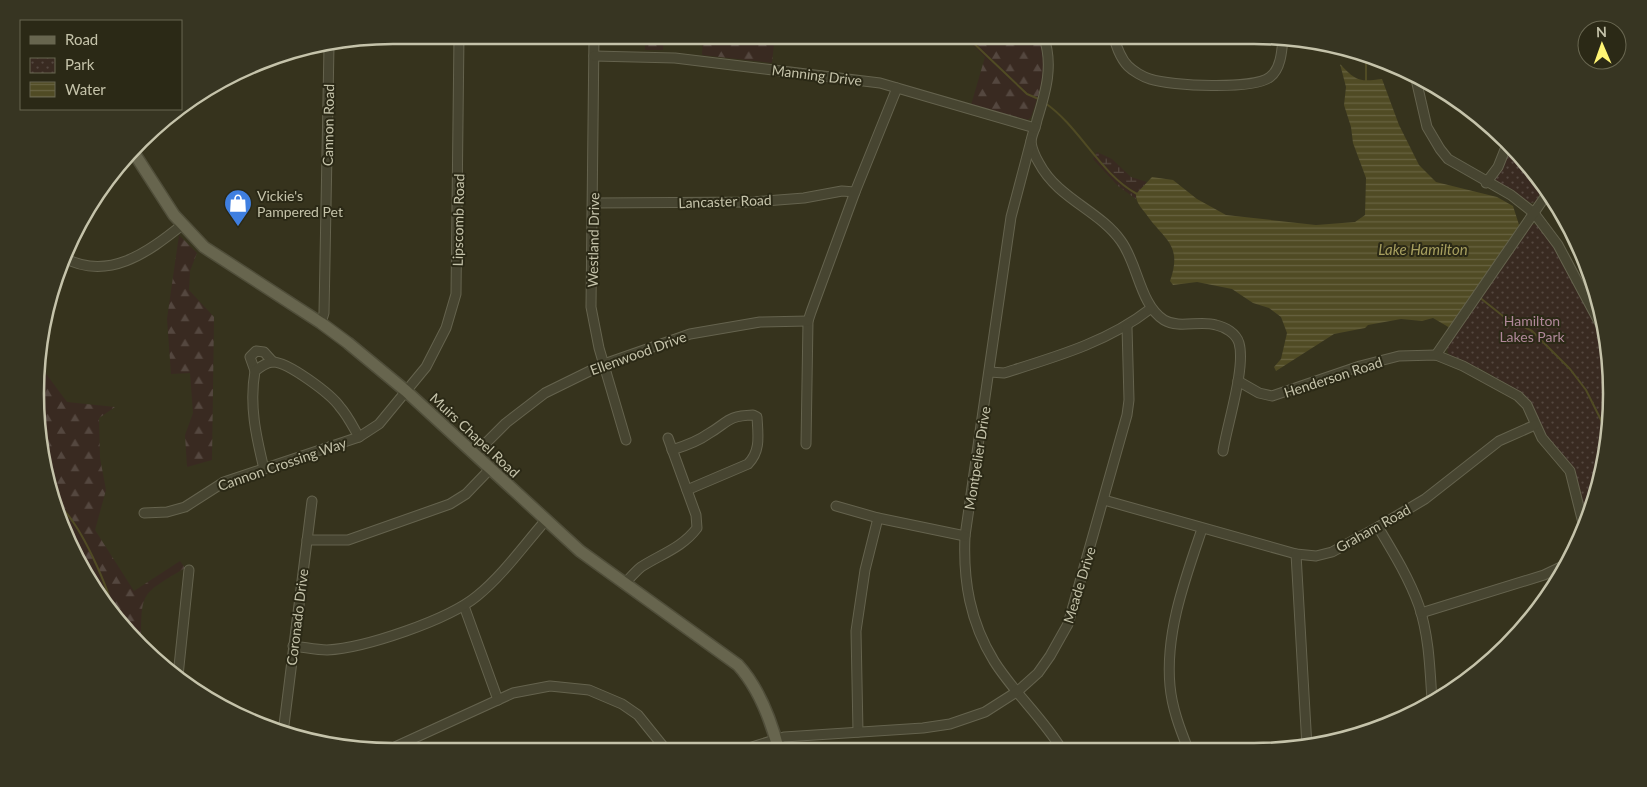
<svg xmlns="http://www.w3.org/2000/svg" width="1647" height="787" viewBox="0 0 1647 787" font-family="Lato,sans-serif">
	<defs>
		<pattern id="forest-firs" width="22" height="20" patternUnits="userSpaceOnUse" patternTransform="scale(1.25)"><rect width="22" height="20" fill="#392a21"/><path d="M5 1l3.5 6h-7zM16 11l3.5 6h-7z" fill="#54473f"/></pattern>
		<pattern id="wetland-marsh" width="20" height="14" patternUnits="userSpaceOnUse" patternTransform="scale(1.25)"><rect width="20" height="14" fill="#392a21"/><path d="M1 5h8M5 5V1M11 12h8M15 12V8" fill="none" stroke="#54473f"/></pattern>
		<pattern id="park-dots" width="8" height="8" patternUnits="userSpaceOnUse" patternTransform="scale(1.25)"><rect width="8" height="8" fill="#392a21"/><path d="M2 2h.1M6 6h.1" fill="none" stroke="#54473f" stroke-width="1.8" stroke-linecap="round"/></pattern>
		<pattern id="water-rules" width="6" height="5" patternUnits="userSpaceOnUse" patternTransform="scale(1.25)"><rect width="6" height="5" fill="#504b24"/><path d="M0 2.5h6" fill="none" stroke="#686341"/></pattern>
	</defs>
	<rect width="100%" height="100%" fill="#36331d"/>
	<g fill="url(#forest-firs)">
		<polygon points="645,35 664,35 663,50 645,50"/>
		<polygon points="703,35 775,35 772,63 702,55"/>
		<path d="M927,35H1038C1048,68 1042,86 1031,117L1028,120L971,105L985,57L973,45Z"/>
		<polygon points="179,235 197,253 190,271 189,290 214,317 212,460 187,467 185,435 193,413 190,373 171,374 167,319"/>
		<path d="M41,367L67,402L115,407L99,418L100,458L106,490L95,530L134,591L180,561L185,568C138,596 142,592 141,645L109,612L86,575L61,517L38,441Z"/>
	</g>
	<polygon fill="url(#wetland-marsh)" points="1097,152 1112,159 1131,177 1147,182 1136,194 1136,199 1118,186 1093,159"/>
	<g fill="url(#park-dots)">
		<polygon points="1510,143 1545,186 1535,202 1531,203 1491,180"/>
		<polygon points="1531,224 1544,226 1607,341 1612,394 1605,464 1587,522 1575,470 1547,436 1530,402 1523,394 1481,369 1452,357 1448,353 1447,345"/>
	</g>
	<path fill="url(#water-rules)" d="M1340,64C1356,81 1359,82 1382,79L1399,125L1419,165L1436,182L1497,197L1513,206L1520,228L1450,328L1433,318L1422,321L1401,319L1368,325L1365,328L1334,334L1276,371L1274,367L1281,359L1287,333L1281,317L1269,308L1253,303L1232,289L1197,282L1173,285L1170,281C1183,244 1164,240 1146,214C1141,207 1136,203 1136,194L1152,177L1173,180L1197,199L1226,215L1316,225L1355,222L1365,215L1366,178L1353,143L1351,127L1344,105L1346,87Z"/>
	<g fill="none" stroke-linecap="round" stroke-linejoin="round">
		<g stroke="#504b24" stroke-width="2">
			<polyline points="965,35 1027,94 1041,100"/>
			<polyline points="1366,82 1366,55"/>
			<path d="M1045,103C1079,126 1100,174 1137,194"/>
			<polyline points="1479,297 1503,316 1532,331 1570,369 1586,390 1608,434"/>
			<path d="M57,504C80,521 110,590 115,619"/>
		</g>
		<g stroke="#65634e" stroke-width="11">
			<g id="minor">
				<polyline points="594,35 591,307 599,348 626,440"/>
				<path d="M1043,35C1054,64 1046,91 1037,120C1036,127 1031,136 1031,142C1032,149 1036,158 1039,163C1058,199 1099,210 1121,241C1138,264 1140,305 1164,320C1179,329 1200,320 1216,325C1225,327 1236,333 1239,343C1246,367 1227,425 1223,451"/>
				<path d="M1113,35C1116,45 1120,58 1128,66C1133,71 1143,77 1150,79C1171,86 1254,90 1270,77C1281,69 1282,50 1283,38"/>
				<polyline points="594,56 675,58 880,83 1035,128"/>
				<polyline points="1415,75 1427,127 1440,149 1448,159 1511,195 1534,213 1558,245 1606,335"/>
				<path d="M1031,141L1011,217L965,536C963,581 970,622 994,661C1014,693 1043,718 1062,750"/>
				<polyline points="1486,183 1498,167 1508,142"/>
				<polyline points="594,203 753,202 804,198 842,191 855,192"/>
				<path d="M62,257C108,282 147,253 182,225"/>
				<polyline points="1587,298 1596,292"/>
				<polyline points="321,323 324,313 329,46"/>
				<polyline points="1436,355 1549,191"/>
				<polyline points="255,371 250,357 256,351 264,352 273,362"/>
				<path d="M990,372L1004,373C1055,357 1108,342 1150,309"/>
				<polyline points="1238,381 1259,393 1272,396 1360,366 1399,356 1436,355 1463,366 1518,396 1527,405 1542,438 1570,471 1585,531"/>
				<polyline points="806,444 808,321 811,312 855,192 897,88"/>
				<path d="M672,450C685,446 697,442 708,434C729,422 726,416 753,415L757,417C758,435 761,451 748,464L687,490"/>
				<polyline points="475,454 506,423 545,393 604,364 690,334 760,322 808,321"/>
				<path d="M264,469C256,436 249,405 255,371C260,367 265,363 272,362C287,361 331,394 340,407C348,416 353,427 359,437"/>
				<polyline points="1104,500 1296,554 1316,556 1332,552 1378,527 1425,499 1499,441 1535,425"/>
				<polyline points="836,506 878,518 965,536"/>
				<polyline points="144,513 167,512 185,507 224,482 359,437 379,424 426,367 446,328 456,294 459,35"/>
				<path d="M1378,527C1393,552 1409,578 1419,606C1429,636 1430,669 1432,701"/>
				<polyline points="307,540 348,540 450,504 466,494 491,468"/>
				<polyline points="1296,554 1307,747"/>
				<path d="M624,584C630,578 635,572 641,567C661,554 682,548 697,528L696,515L668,438"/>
				<polyline points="464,606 498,700"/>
				<polyline points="1421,613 1544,575 1565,565"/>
				<path d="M293,646C304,647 316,650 327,650C365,648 448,620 477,596C503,575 524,545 546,520"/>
				<polyline points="178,676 189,570"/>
				<polyline points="858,732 856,631 865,570 878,518"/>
				<polyline points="283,733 312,501"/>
				<path d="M1188,749C1180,729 1172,708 1170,686C1165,633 1185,579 1202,529"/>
				<polyline points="386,751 513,693 550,686 589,690 622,704 638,715 667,751"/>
				<polyline points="739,751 784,737 923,728 950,724 985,712 1018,691 1038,673 1050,656 1068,624 1127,415 1129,400 1127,327"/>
			</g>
		</g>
		<g stroke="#504e3a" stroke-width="14">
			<path id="major" d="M134,153L174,215L204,247L321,323L348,343L406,391L580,551L738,665C759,688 771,720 779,751"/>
		</g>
		<use href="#minor" stroke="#474531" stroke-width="9"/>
		<use href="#major" stroke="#67654e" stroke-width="11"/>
	</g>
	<defs>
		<g id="shop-pin" transform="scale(1.4375)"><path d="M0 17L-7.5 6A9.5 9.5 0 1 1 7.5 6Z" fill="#3f7fe0" stroke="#2b2916"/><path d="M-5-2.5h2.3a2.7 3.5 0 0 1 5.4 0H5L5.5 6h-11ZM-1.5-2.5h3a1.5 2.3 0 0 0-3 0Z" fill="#fff"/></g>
	</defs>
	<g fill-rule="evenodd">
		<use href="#shop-pin" x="238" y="203"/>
	</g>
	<g text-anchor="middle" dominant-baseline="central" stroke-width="4" stroke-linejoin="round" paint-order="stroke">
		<g font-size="14" fill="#c5c3aa" stroke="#2b2916">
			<text transform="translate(817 75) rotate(7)">Manning Drive</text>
			<text transform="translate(328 125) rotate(-89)">Cannon Road</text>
			<text transform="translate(725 201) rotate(-2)">Lancaster Road</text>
			<text transform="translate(458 220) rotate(-89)">Lipscomb Road</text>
			<text transform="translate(593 240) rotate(-89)">Westland Drive</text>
			<text transform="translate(638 353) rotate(-20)">Ellenwood Drive</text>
			<text transform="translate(1333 377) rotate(-18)">Henderson Road</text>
			<text transform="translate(475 435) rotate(43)">Muirs Chapel Road</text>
			<text transform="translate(977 458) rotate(-81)">Montpelier Drive</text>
			<text transform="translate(282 464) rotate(-19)">Cannon Crossing Way</text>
			<text transform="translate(1373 528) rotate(-29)">Graham Road</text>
			<text transform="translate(1079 585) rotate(-73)">Meade Drive</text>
			<text transform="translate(297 617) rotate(-83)">Coronado Drive</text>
		</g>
		<g font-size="14" fill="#c5c3aa" stroke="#2b2916" text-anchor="start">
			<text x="257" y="195">Vickie's<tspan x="257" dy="16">Pampered Pet</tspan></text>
		</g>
		<g font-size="14" fill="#b0889a" stroke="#2b2916">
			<text x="1532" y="320">Hamilton<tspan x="1532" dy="16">Lakes Park</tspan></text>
		</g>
		<g font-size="15" font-style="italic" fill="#a79f5f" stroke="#2b2916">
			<text x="1423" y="249">Lake Hamilton</text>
		</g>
	</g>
	<path d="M0 0H1647V787H0ZM393 44H1254A349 349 0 0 1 1603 393V394A349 349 0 0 1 1254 743H393A349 349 0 0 1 44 394V393A349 349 0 0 1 393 44Z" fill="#373522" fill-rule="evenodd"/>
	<path fill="none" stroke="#c5c3aa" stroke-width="2.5" d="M393 44H1254A349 349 0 0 1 1603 393V394A349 349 0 0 1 1254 743H393A349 349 0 0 1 44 394V393A349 349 0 0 1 393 44Z"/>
	<rect x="20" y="20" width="162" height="90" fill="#2b2916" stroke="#696751"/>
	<rect x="30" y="36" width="25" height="8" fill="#67654e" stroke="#696751"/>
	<text x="65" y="45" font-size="15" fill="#c5c3aa">Road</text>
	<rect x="30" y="58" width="25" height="15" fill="url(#park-dots)" stroke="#696751"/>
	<text x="65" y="70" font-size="15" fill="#c5c3aa">Park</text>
	<rect x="30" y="82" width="25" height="15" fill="url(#water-rules)" stroke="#696751"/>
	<text x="65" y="95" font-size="15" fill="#c5c3aa">Water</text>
	<g transform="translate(1602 45) rotate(358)"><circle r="24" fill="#2b2916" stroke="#696751"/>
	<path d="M0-4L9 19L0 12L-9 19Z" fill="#fff574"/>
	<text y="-8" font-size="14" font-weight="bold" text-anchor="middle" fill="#c5c3aa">N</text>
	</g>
</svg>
